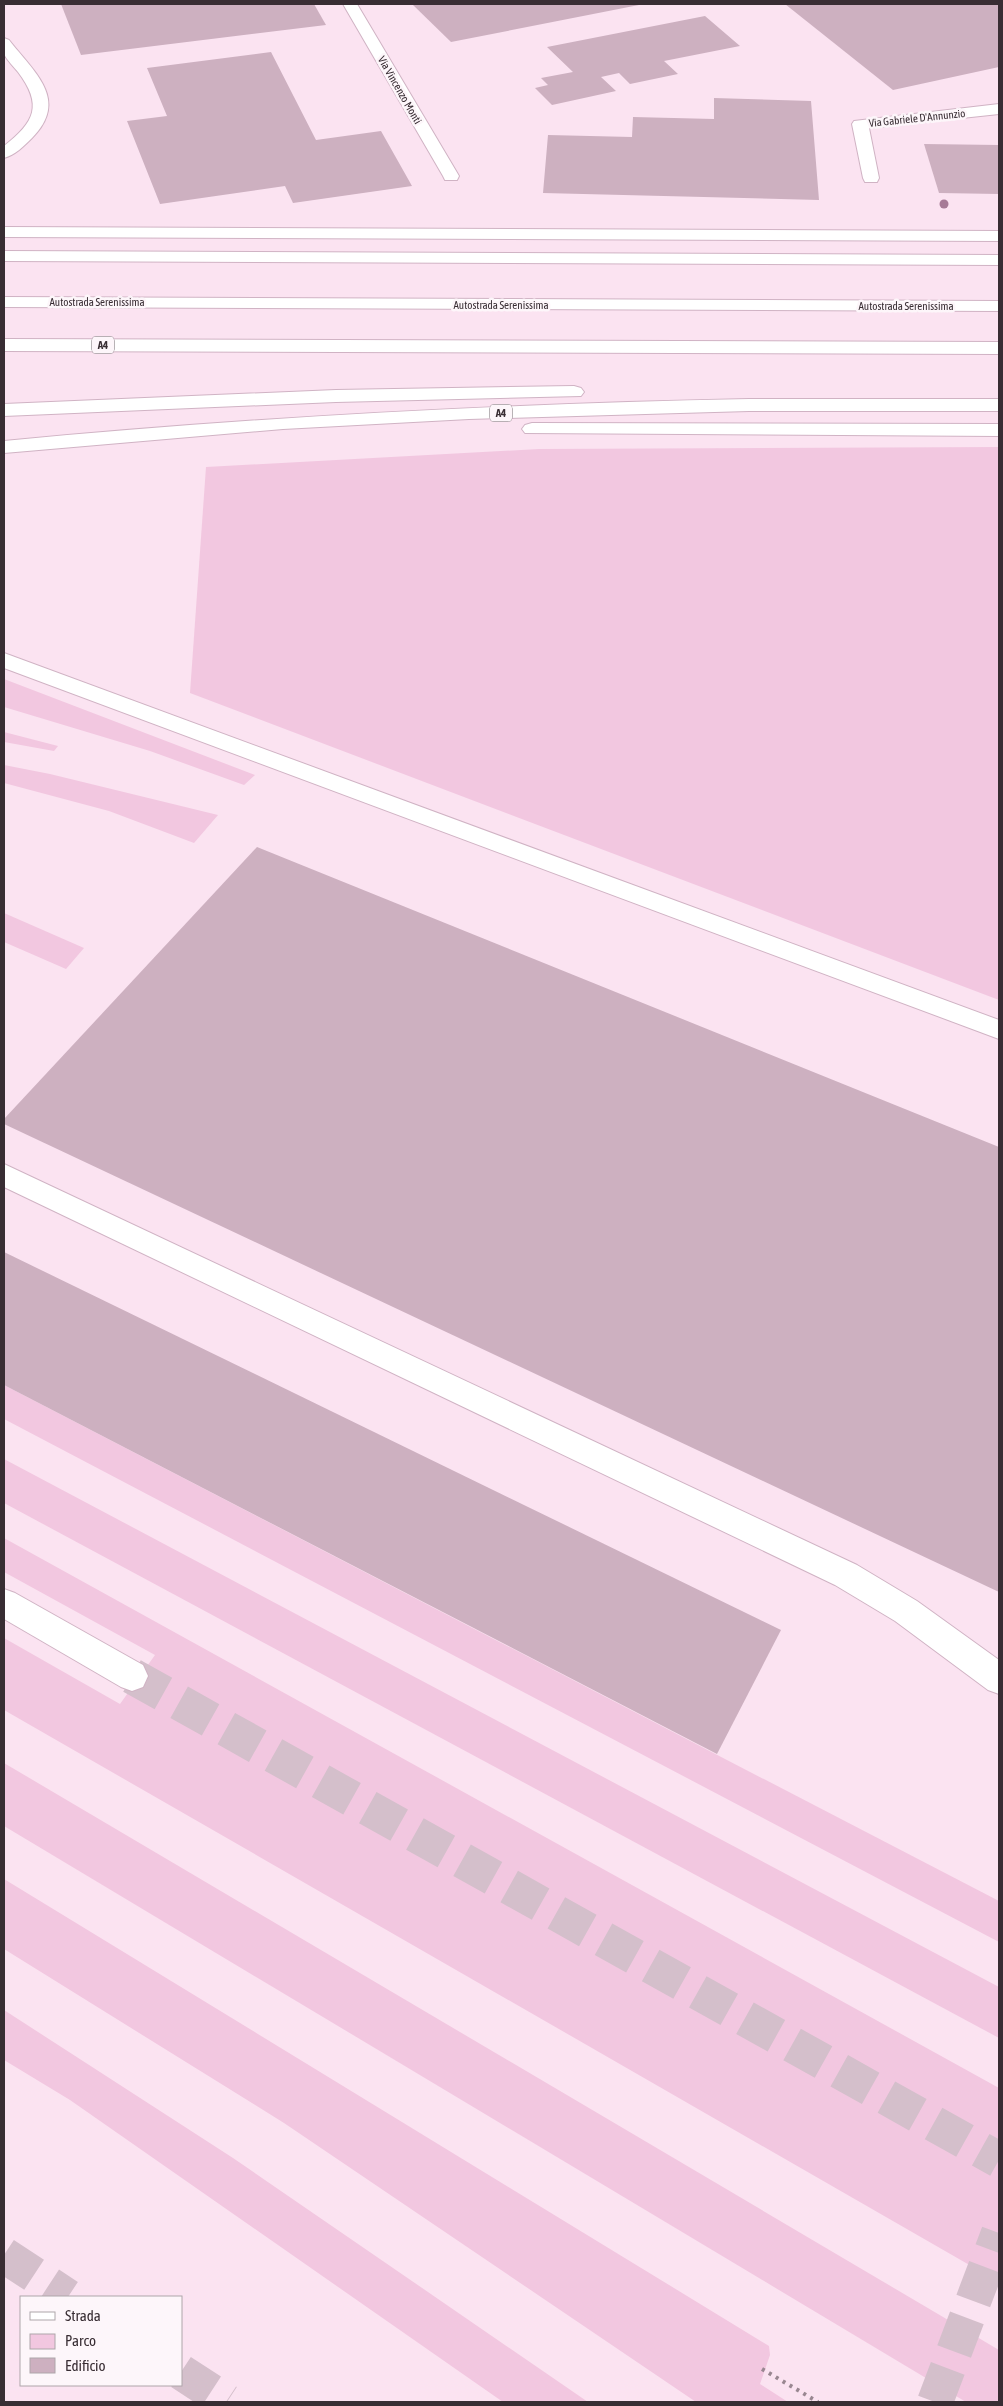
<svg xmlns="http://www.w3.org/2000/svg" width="1003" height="2406" viewBox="0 0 1003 2406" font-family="'Asap Condensed',sans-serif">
	<rect width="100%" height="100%" fill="#fbe3f1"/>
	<g fill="#f2c7e0">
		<polygon points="999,447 999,1000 190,693 206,467 539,449"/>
		<polygon points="4,679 255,775 244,785 150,751 4,707"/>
		<polygon points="4,732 58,746 54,751 4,742"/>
		<polygon points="4,765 50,774 218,815 194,843 109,811 4,783"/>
		<polygon points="4,913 84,948 66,969 4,942"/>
		<polygon points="4,1385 999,1901 999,1942 4,1419"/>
		<polygon points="4,1459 999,1987 999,2038 4,1503"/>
		<polygon points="4,1538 999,2088 999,2282 4,1710 4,1638 120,1704 155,1655 4,1572"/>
		<polygon points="4,1763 999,2350 999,2402 966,2402 4,1826"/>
		<polygon points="4,1879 769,2346 770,2355 760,2384 788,2402 696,2402 284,2123 4,1949"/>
		<polygon points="4,2010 233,2158 588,2402 503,2402 70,2100 4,2060"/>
	</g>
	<g fill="#cdb0c0">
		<polygon points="61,4 314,4 326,25 81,55"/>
		<polygon points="412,4 639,4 639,5 451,42"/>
		<polygon points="785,4 999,4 999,67 893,90"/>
		<polygon points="705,16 740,46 664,61 678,74 630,84 619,73 601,77 616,91 552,105 535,88 548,85 541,78 573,72 547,47"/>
		<polygon points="271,52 316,140 381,131 412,186 293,203 285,186 160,204 127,121 167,116 147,68"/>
		<polygon points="714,98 811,101 819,200 543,193 548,135 632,137 633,117 714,119"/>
		<polygon points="924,144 999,145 999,194 939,193"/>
		<polygon points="257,847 999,1147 999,1592 4,1124 4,1119"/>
		<polygon points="4,1252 781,1630 717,1754 4,1385"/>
	</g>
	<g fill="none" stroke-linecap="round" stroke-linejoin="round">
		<g stroke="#d4bfcb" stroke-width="36" stroke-dasharray="36 18" stroke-linecap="butt">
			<polyline points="132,1676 999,2160"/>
			<polyline points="4,2255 68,2297"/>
			<polyline points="181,2372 227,2402"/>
			<polyline points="935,2402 999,2233"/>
		</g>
		<g stroke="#d0b3c4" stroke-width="2">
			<g id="minor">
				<polygon points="343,4 357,4 459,176 457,180 445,180 443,176"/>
				<path d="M4,38L9,40C34,72 70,100 32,138C24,146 15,155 4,158V146C35,122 43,105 18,72C14,67 7,60 4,54C3,50 4,42 4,38Z"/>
				<polygon points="999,104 999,114 869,128 879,178 877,182 865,182 863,178 852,124 854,121"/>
				<polygon points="4,653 999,1020 999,1039 4,668"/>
				<polygon points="4,1164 857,1565 917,1601 999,1660 999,1694 988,1690 895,1621 835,1585 4,1187"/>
				<polygon points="4,1589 15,1593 143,1665 148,1676 143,1687 132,1691 121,1687 4,1619"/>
			</g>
		</g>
		<g stroke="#d0b3c4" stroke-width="2">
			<g id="highway">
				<polygon points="4,227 999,231 999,241 4,237"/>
				<polygon points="4,251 999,255 999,265 4,261"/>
				<polygon points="4,297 999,301 999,311 4,307"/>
				<polygon points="4,339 999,342 999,354 4,351"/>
				<polygon points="574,386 581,388 584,392 581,396 336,402 4,416 4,404 336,390"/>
				<path d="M749,399H999V411H749L469,419L283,429L4,453V441C252,417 500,404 749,399Z"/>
				<polygon points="532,423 999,424 999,436 525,433 522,429 525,425"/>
			</g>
		</g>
		<polyline stroke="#998791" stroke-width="4" stroke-dasharray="3 5" stroke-linecap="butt" points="762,2369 818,2402"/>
		<use href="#minor" fill="#fff" fill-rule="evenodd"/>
		<use href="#highway" fill="#fff" fill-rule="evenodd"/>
	</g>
	<circle fill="#a67a96" cx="944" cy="204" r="4.5"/>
	<g text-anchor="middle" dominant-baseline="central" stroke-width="5" stroke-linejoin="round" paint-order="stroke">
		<g font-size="11" fill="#382d33" stroke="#fdf6fa">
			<text transform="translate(400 90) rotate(60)">Via Vincenzo Monti</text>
			<text transform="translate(917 118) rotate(-6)">Via Gabriele D'Annunzio</text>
			<text x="97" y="302">Autostrada Serenissima</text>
			<text x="501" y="305">Autostrada Serenissima</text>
			<text x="906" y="306">Autostrada Serenissima</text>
		</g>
		<g fill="#fdf6fa" stroke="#73696f" stroke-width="1">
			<rect x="92" y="336.5" width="22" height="17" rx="4"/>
			<rect x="490" y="404.5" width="22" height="17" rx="4"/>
		</g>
		<g font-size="11" font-weight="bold" fill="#382d33">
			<text x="103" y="345">A4</text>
			<text x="501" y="413">A4</text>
		</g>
	</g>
	<rect width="1003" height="2406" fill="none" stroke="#382d33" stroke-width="10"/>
	<rect x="20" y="2296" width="162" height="90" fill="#fdf6fa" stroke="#aea6aa"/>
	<rect x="30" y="2312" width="25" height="8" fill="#ffffff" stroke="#aea6aa"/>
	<text x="65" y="2321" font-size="15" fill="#382d33">Strada</text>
	<rect x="30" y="2334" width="25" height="15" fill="#f2c7e0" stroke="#aea6aa"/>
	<text x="65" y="2346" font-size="15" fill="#382d33">Parco</text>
	<rect x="30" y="2358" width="25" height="15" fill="#cdb0c0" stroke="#aea6aa"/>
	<text x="65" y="2371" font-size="15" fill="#382d33">Edificio</text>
</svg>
